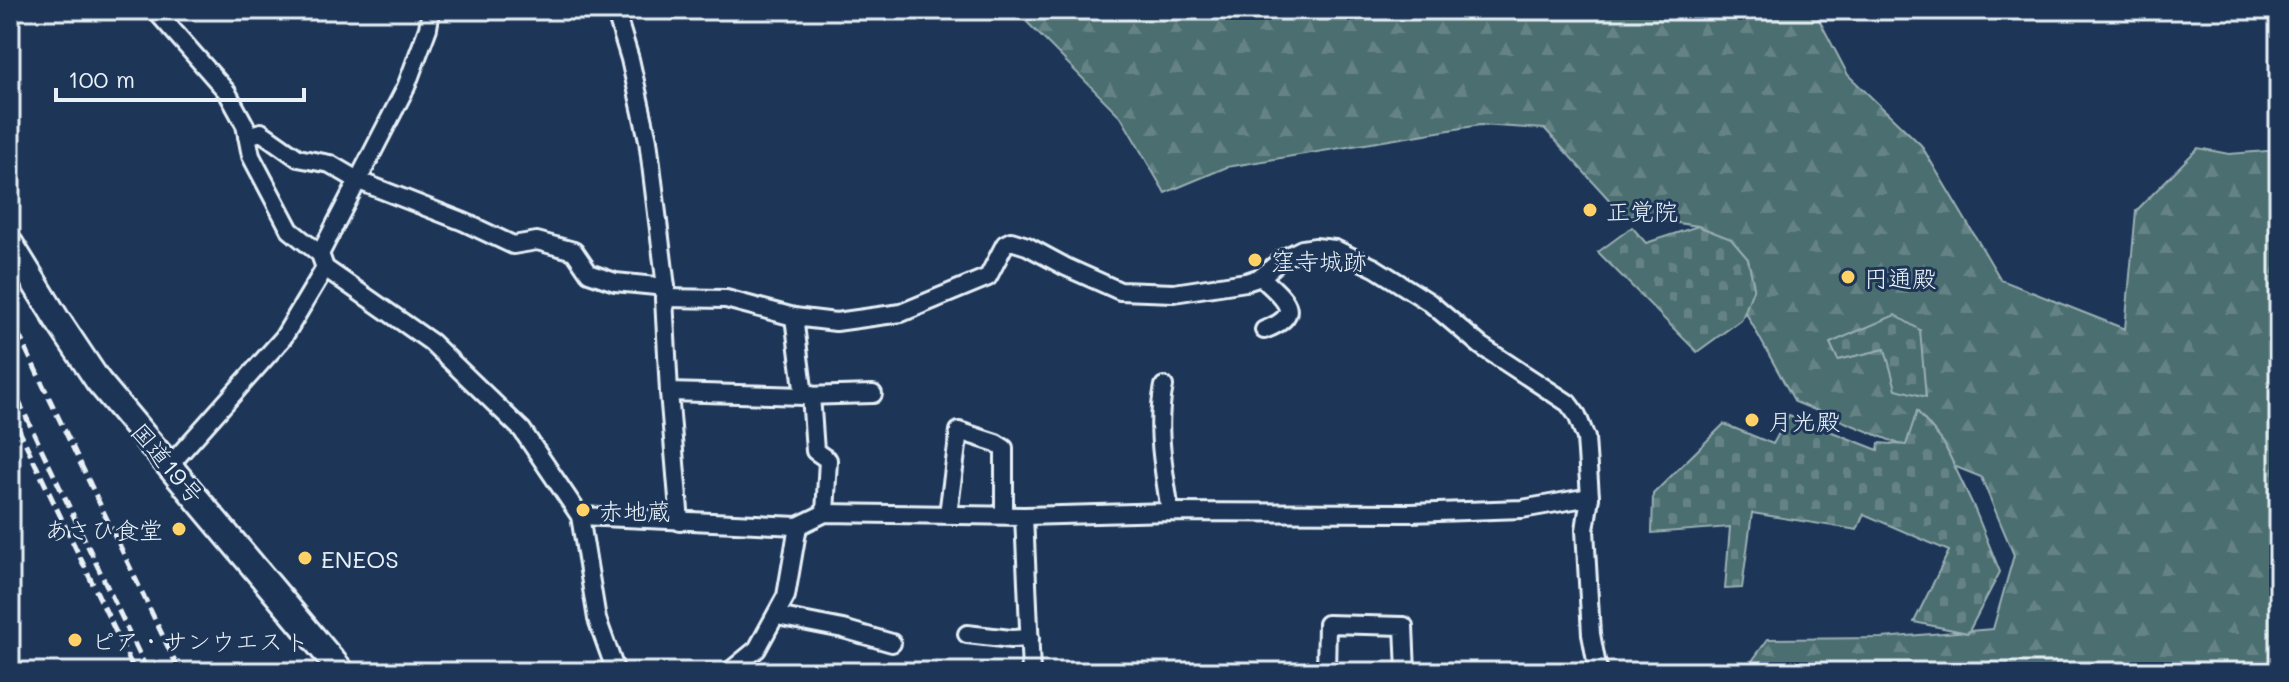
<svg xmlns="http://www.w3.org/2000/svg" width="2289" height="682" viewBox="0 0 2289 682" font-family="Mali,'Klee One',sans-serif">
	<defs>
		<pattern id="forest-firs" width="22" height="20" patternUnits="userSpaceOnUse" patternTransform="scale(2)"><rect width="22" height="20" fill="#4b6e70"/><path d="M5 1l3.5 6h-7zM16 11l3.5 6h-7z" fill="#658385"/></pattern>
		<pattern id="cemetery-stones" width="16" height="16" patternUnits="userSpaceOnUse" patternTransform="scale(2)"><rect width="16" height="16" fill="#4b6e70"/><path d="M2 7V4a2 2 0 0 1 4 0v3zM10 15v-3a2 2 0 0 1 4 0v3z" fill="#658385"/></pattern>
	</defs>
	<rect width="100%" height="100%" fill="#1d3557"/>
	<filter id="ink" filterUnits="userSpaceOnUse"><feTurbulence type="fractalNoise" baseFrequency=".0125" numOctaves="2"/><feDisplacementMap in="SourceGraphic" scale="16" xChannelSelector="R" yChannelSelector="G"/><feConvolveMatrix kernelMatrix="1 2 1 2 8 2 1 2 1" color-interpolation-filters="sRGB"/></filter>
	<g filter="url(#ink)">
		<polygon fill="url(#forest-firs)" stroke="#9ab0b4" stroke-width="2" points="1015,10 1814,10 1848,75 1921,145 2001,280 2125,329 2136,211 2198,148 2229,154 2279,150 2279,672 1744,672 1768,639 1882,638 1993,629 2014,555 1981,477 1795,402 1698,226 1623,215 1545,129 1480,125 1227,167 1165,193 1121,117"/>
		<g fill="url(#cemetery-stones)" stroke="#9ab0b4" stroke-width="2">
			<polygon points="1698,226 1731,239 1748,259 1754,287 1742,319 1697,352 1598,252 1632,227 1646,243"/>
			<polygon points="1895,315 1920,330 1926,397 1896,389 1885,349 1838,360 1830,343"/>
			<polygon points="1917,411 1943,442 1973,505 2000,572 1968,633 1914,622 1949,551 1864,514 1857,530 1752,513 1742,588 1725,589 1730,527 1652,533 1653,494 1724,424 1773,444 1789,415 1878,450 1879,443 1906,445"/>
		</g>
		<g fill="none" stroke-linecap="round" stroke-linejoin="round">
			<polyline stroke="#839fb4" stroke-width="5" points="1827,672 1860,668 1908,672"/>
			<g stroke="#e8f1f8" stroke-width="22">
				<g id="minor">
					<polyline points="155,10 227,92 245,125 251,156 290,230 320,254 325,268 431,342 522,430 580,516 597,619 616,672"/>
					<polyline points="615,10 630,59 648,140 666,287 664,298 669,392 680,522"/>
					<polyline points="247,136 261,132 298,158 330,164 359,181 464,222 513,245 537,241 574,251 589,273 615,282 666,287"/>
					<polyline points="320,254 406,87 428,28 431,10"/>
					<path d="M1261,277C1283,298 1307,314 1264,330"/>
					<polyline points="664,298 726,299 794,317 836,322 901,313 988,277 1005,244 1011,241 1027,246 1066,267 1120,291 1174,293 1246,282 1261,277 1282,259 1302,249 1315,247 1335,249 1375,268 1429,302 1481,346 1568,403 1577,415 1586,438 1590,497 1585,530 1591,634 1597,666 1600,672"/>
					<polyline points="794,317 804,396"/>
					<path d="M1164,386C1155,428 1164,469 1170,512"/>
					<polyline points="669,392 804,396 873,394"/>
					<polyline points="811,395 815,451 828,460 825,513"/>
					<polyline points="170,465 283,338 325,268"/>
					<polyline points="948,514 959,431 996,443 1004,448 1004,515"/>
					<polyline points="580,516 798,526 825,513 1024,516 1170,512 1410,513 1522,509 1590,497"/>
					<polyline points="1024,516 1031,672"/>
					<polyline points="777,616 843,629 892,643"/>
					<polyline points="967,634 1011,639 1030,638"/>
					<polyline points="729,672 757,649 786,596 798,526"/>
					<polyline points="1326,672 1327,624 1404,626 1406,672"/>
				</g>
			</g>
			<g stroke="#e8f1f8" stroke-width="30">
				<polyline id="highway" points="10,243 58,321 98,381 342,672"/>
			</g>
			<use href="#minor" stroke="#1d3557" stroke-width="16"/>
			<use href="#highway" stroke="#1d3557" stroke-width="24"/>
			<g stroke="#e8f1f8" stroke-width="5" stroke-dasharray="12 6" stroke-linecap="butt">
				<polyline points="10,316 180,672"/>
				<polyline points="10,383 148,672"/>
				<polyline points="10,411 135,672"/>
			</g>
		</g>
	</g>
	<g fill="#ffd166" stroke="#1d3557" stroke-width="3">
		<circle cx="1590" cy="210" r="8"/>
		<circle cx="1255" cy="260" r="8"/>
		<circle cx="1848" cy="277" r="8"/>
		<circle cx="1752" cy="420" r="8"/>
		<circle cx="583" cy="510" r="8"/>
		<circle cx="179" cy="529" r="8"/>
		<circle cx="305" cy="558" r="8"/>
		<circle cx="75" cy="640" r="8"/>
	</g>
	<g text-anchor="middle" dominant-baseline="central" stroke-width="6" stroke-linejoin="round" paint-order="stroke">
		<g font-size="24" fill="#e8f1f8" stroke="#1d3557" text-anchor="start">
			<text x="1606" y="210">正覚院</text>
			<text x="1271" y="260">窪寺城跡</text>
			<text x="1864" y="277">円通殿</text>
			<text x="1768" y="420">月光殿</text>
			<text x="599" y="510">赤地蔵</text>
			<text x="163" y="529" text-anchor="end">あさひ食堂</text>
			<text x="321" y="558">ENEOS</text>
			<text x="91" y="640">ピア・サンウエスト</text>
		</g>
		<g font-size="24" fill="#e8f1f8" stroke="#1d3557">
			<text transform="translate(168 463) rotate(50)">国道19号</text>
		</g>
	</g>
	<rect width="2289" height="682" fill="none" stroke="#1d3557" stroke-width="40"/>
	<rect x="20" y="20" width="2249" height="642" fill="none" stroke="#e8f1f8" stroke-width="3" filter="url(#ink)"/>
	<path d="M56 88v12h248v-12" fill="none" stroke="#e8f1f8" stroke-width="4"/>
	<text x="68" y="88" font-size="24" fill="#e8f1f8" stroke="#1d3557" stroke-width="6" paint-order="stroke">100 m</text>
</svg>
